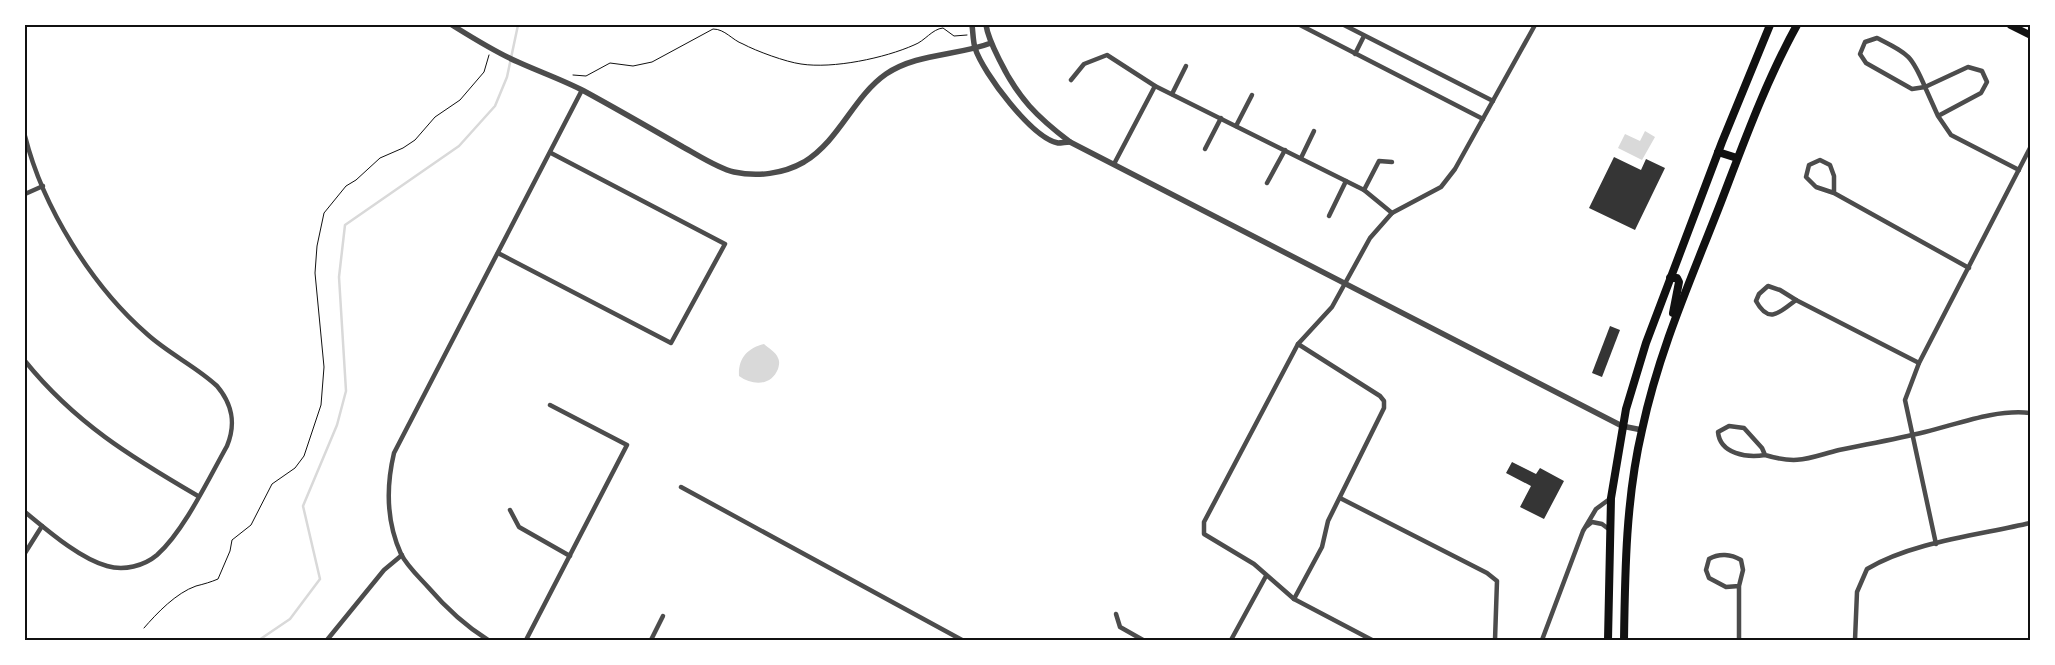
<svg xmlns="http://www.w3.org/2000/svg" width="2055" height="665" viewBox="0 0 2055 665" font-family="Rubik,sans-serif">
	<rect width="100%" height="100%" fill="#fff"/>
	<g fill="#d9d9d9">
		<polygon points="1645,131 1655,137 1642,160 1618,148 1625,134 1640,141"/>
		<path d="M764,344C768,348 776,352 778,358C780,362 779,365 778,369C771,386 753,386 739,376C738,359 747,348 764,344Z"/>
	</g>
	<g fill="none" stroke-linecap="round" stroke-linejoin="round">
		<polyline stroke="#d9d9d9" stroke-width="2.5" points="259,640 290,619 320,579 303,506 337,425 346,391 339,277 345,225 459,146 495,106 507,77 518,25"/>
	</g>
	<g fill="#353535">
		<polygon points="1614,157 1641,170 1646,159 1665,168 1635,230 1589,208"/>
		<polygon points="1610,326 1620,330 1602,377 1592,373"/>
		<polygon points="1512,462 1536,474 1540,468 1564,481 1544,519 1520,507 1531,486 1506,473"/>
	</g>
	<g fill="none" stroke-linecap="round" stroke-linejoin="round">
		<g stroke="#111" stroke-width="1">
			<path d="M573,75L586,76L610,63L633,66L652,62L713,29C725,29 732,40 743,44C756,51 786,62 801,64C833,69 885,58 914,45C925,41 932,29 943,28L954,36L967,35"/>
			<path d="M144,628C157,613 176,593 196,586C204,584 211,582 218,579L230,551L232,540L251,525L272,484L295,468L304,456L321,405L324,367L315,273L317,246L324,213L346,186L356,180L380,158L403,148L415,140L435,117L460,100L484,72L489,55"/>
		</g>
		<g stroke="#4c4c4c" stroke-width="4.5">
			<polyline points="1300,25 1483,119"/>
			<polyline points="1344,25 1493,101"/>
			<path d="M1877,38C1908,54 1911,54 1925,87L1912,89L1866,63L1860,54L1865,42Z"/>
			<polyline points="1355,54 1364,36"/>
			<polyline points="1071,80 1084,64 1107,55 1155,86 1364,190 1392,213"/>
			<polyline points="1172,94 1186,66"/>
			<polyline points="1938,116 1981,93 1987,82 1982,71 1968,67 1925,87 1938,116 1951,135 2019,170"/>
			<polyline points="1236,126 1252,95"/>
			<path d="M25,136C43,208 92,286 147,334C169,354 197,367 217,386C233,405 236,424 227,446C209,478 184,531 157,555C144,566 124,571 107,566C80,559 47,530 25,512"/>
			<polyline points="1205,149 1221,118"/>
			<polyline points="1301,158 1314,131"/>
			<polyline points="1114,164 1155,86"/>
			<polyline points="1267,183 1285,150"/>
			<polyline points="1364,190 1379,161 1392,162"/>
			<polyline points="1834,193 1816,187 1806,177 1809,165 1820,160 1830,165 1834,176 1834,193 1969,268"/>
			<polyline points="25,194 43,186"/>
			<polyline points="1329,216 1346,181"/>
			<polyline points="498,253 671,343 725,244 551,153"/>
			<path d="M1768,286L1780,290L1796,300C1780,312 1769,325 1756,301L1759,294Z"/>
			<polyline points="1796,300 1919,363"/>
			<path d="M25,361C75,423 131,457 198,496"/>
			<path d="M1765,455C1747,458 1720,454 1718,432L1729,426L1744,428L1762,448L1765,455C1798,465 1808,458 1839,450C1868,444 1897,439 1925,432C1958,424 1996,409 2030,413"/>
			<polyline points="681,487 962,640"/>
			<polyline points="1340,498 1487,573 1497,581 1495,640"/>
			<polyline points="510,510 519,527 570,556"/>
			<polyline points="1587,526 1592,522 1602,524 1610,530"/>
			<polyline points="1936,544 1905,400 1919,363 2030,148"/>
			<polyline points="25,553 42,526"/>
			<polyline points="1294,599 1322,547 1328,521 1384,408 1384,401 1380,396 1298,344"/>
			<polyline points="1116,614 1120,627 1143,640"/>
			<polyline points="327,640 384,570 402,555"/>
			<path d="M488,640C464,625 446,608 428,587C419,577 407,566 401,554C386,521 386,487 394,453L582,90"/>
			<polyline points="526,640 627,445 550,405"/>
			<polyline points="651,640 663,616"/>
			<polyline points="1231,640 1266,576"/>
			<polyline points="1372,640 1294,599 1254,564 1204,534 1204,522 1298,344 1332,307 1370,238 1392,213 1441,187 1455,169 1535,25"/>
			<polyline points="1542,640 1583,531 1596,509 1611,498"/>
			<path d="M1739,640V586L1743,570L1741,560C1731,554 1719,553 1709,559L1706,570L1709,578L1726,587L1739,586"/>
			<path d="M1855,640L1857,592L1867,569C1912,542 1979,535 2030,523"/>
		</g>
		<g stroke="#4c4c4c" stroke-width="5.5">
			<path d="M452,25C473,38 495,52 518,62C540,72 563,80 584,91C617,109 650,128 683,147C698,155 717,168 734,172C757,177 783,174 804,162C840,140 853,97 886,74C917,53 957,56 991,43"/>
			<path d="M972,25C973,32 973,41 975,48C983,73 1032,138 1058,143C1062,143 1066,142 1070,142"/>
			<path d="M986,25C988,38 994,49 1000,61C1018,98 1037,117 1070,142L1622,426L1642,430"/>
		</g>
		<polyline stroke="#111" stroke-width="7" points="2010,25 2030,35"/>
		<g stroke="#111" stroke-width="8">
			<polyline points="1718,152 1737,158"/>
			<polyline points="1670,278 1677,278 1679,282 1673,313"/>
			<polyline points="1608,640 1611,498 1626,409 1646,343 1722,142 1770,25"/>
			<path d="M1624,640C1625,570 1626,498 1642,430C1659,350 1692,277 1721,202C1744,142 1766,81 1797,25"/>
		</g>
	</g>
	<rect width="2055" height="665" fill="none" stroke="#ffffff" stroke-width="52"/>
	<rect x="26" y="26" width="2003" height="613" fill="none" stroke="#111" stroke-width="2"/>
</svg>
